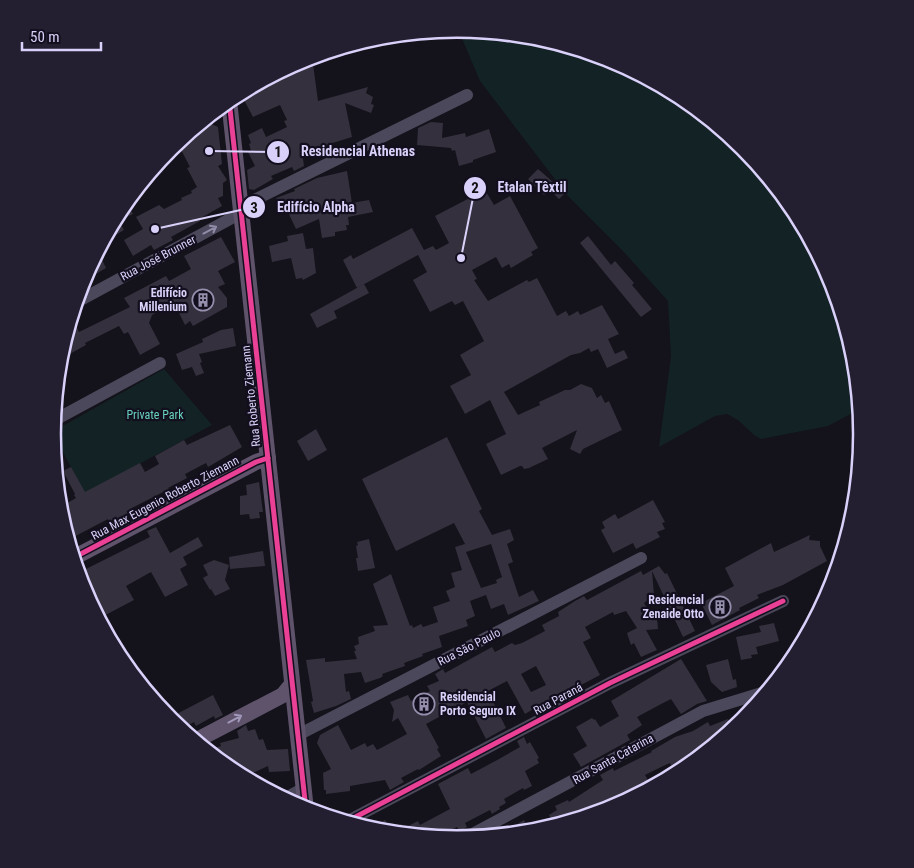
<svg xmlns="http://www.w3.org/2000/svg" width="914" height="868" viewBox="0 0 914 868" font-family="'Roboto Condensed',sans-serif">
	<rect width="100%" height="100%" fill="#14121a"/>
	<g fill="#132325">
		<polygon points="458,29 536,37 612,60 682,97 744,148 794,209 832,279 855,355 860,409 828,426 761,439 754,435 738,420 727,414 715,416 659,447 671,356 668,301 622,250 567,195 480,81"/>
		<polygon points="164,369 212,425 85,493 52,432"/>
	</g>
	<g fill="#34303d" fill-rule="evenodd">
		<polygon points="313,64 318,101 368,87 366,93 373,97 371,104 374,105 371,113 345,103 352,137 323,146 323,149 302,152 304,166 294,171 292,167 271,176 273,179 254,190 249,189 247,170 255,166 248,152 251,151 249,144 251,143 248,135 262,128 266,137 287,127 284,121 287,120 280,105 253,117 244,100 256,94 253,86 289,67"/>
		<polygon points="431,122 443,123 442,138 465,133 466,137 489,129 496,152 473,160 473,162 459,166 455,150 452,151 451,148 417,145 418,128"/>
		<polygon points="209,123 218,127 222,164 218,166 227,180 223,183 223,196 218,198 222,206 199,219 200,221 171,237 173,240 154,250 151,245 133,256 124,240 143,229 136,217 159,205 164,209 182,200 181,198 192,193 191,191 197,187 187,168 190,167 177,142 187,134"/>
		<polygon points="538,169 554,183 556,182 566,192 559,199 550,190 544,195 528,179"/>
		<polygon points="347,171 352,203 369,200 373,212 348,217 349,225 346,225 347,230 335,232 335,236 322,238 319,219 296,229 288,212 282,214 276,198 295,191 294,189 317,178"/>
		<polygon points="485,190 494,205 510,196 538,248 531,252 533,255 511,268 509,264 502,268 496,257 472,270 477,279 474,280 488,301 527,280 529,282 537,278 557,316 566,311 569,316 578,311 580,315 602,305 619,334 608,339 615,354 624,350 628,358 607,368 598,349 591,352 589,348 580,353 571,355 504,392 518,415 540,405 539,402 565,390 570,390 581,384 592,388 597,398 601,395 605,403 609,401 622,430 583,449 580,454 570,449 577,430 542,448 548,459 529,468 524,469 522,466 520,466 501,475 486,444 506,434 490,400 465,414 450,386 471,375 460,355 484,341 463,301 455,305 452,301 430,312 413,280 427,272 418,255 357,288 343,260 351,255 353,259 412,228 424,250 433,246 436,250 449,243 435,216"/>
		<polygon points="126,202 133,214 112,224 120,209"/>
		<polygon points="120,223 124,230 102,243 109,229"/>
		<polygon points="303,233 306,249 313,248 316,273 303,280 302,278 296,279 291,258 272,262 269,246 288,241 287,236"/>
		<polygon points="588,236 611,265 615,261 634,283 632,285 652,309 641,317 580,243"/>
		<polygon points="221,237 235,262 218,271 225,284 218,287 227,298 227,307 193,326 190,321 185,325 174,303 152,315 149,323 160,344 140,355 128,332 124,334 119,326 85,343 86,345 66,356 62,347 68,328 75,324 79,332 130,307 124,298 166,276 169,281 191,269 184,256"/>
		<polygon points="98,251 106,268 82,282 83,279"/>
		<polygon points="364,284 369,293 334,311 337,318 317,328 310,314"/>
		<polygon points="233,328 236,346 199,354 202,362 200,363 204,373 196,376 192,367 182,370 176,354 203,342 202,339 221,330"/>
		<polygon points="230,425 242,447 208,467 206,463 185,474 187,478 168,488 169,489 130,509 132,514 111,525 108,519 68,540 59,508 76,498 74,495 75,494 63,471 71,467 85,492 140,463 145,472 159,464 155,456 184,440 187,445"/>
		<polygon points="316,429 327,450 308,461 297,441"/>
		<path d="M447,437L482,509L479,511L492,535L510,529L514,540L507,544L513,562L508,564L519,597L533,590L539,601L508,615L504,604L491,609L486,595L470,601L475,616L466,620L468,626L439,636L442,647L422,654L423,656L404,663L405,666L382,674L383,676L380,678L365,683L361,672L344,674L346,692L349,691L351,699L336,706L314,713L311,702L313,701L306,660L325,658V662L357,659L354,651H356L354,646L359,644L358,637L375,631L373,626L388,625L373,584L391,574L410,626L412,625L413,628L421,624L423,627L438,622L433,607L450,601L446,591L455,587L451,573L462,570L455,547L465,544L454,523L396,551L362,479ZM491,544L502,577L496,580L497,583L481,588L466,552Z"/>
		<polygon points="259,482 263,512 259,512 260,518 250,519 249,514 240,515 240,496 247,495 246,485"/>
		<polygon points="653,500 665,522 662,523 665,529 657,532 660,537 636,549 633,543 613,553 601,530 605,528 602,522 615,514 618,519"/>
		<polygon points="156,527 170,553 198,537 203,546 183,557 187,565 180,569 188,585 165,597 151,572 126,586 134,600 98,619 92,607 96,606 88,592 85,593 78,573 150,537 147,531"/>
		<polygon points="810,535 809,540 820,541 820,546 827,561 783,585 757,595 759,598 739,608 740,610 712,625 701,603 734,586 725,568 771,543 774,552"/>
		<polygon points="369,539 375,568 358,571 356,558 358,558 356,546 358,545 357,542"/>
		<polygon points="263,551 265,566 230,569 229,557"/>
		<polygon points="214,560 229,565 225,580 230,589 215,596 211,589 210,590 203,578 208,575 203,565"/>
		<path d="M659,566L665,574L667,573L695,631L683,637L652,571L654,595L644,603L653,619L657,618L658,629L646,630L657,650L641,657L634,643L631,645L627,633L637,628L626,611L614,615L613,612L585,627L591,638L583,642L600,675L564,694L563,691L525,714L507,681L488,691L506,728L486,739L467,702L426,724L439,748L437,749L441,756L419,770L418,769L401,778L404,782L390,790L385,780L350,786V791L326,794V790H324L323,773L331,769L317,743L320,735L338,725L351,750L365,743L367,747L373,744L377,750L407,734L398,718L392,722L394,710L390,702L408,695L411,701L430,691L427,686L439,681L435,674L443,669L445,673L492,647L495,652L512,643L515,645L522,643L545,631L542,625L559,616L558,612L575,601L584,596L587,600L641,571L643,575ZM536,666L546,685L531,692L521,674Z"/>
		<polygon points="774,623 779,641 756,647 758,654 751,655 752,658 741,660 736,637 761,632 759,626"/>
		<polygon points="681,659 707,701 697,704 681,714 671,699 663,703 637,717 642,725 627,735 630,740 581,767 573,754 587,746 576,727 592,718 594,720 595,719 600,727 619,716 611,701"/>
		<polygon points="728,659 733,680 736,679 737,687 722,692 711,682 706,665"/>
		<polygon points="213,695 223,715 215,719 214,716 196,726 194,722 181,729 169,718"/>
		<polygon points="752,709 743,721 682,771 679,765 673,769 670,763 659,768 645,775 652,787 617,806 612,797 577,818 578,819 555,826 549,815 557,810 555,806 568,800 569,802 603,780 600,775 613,768 614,771 652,752 651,751 675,737 693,731 708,722 710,726 728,719 729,721"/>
		<polygon points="246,725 248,731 255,729 259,740 263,739 267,750 288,749 290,771 269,772 268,766 244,777 232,771 229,761 222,763 207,750 221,746 220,743 239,738 237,731"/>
		<polygon points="524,737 527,744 530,742 539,758 537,759 539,763 525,771 532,786 524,790 523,788 504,799 506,803 499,807 500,809 492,814 490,810 465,823 467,827 459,831 457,827 437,837 435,837 430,828 418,835 378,831 368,829 385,820 390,830 401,824 404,828 418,821 420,825 450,809 438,784 468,768 471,774 499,759 520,747 517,741"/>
		<polygon points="524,820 530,832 515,834 512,827"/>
	</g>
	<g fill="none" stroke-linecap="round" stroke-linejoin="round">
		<g stroke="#4a485a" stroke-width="12">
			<polyline points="216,110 229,106"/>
			<polyline points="240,207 467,95"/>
			<polyline points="75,303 241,213"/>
			<polyline points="53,421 160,363"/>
			<polyline points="298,735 641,558"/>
			<polyline points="284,799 304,788"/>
			<polyline points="346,822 610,683 783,601"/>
			<polyline points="463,839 703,711 768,691"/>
		</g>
		<g stroke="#5e536b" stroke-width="16">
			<polyline points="229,100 306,810"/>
			<polyline points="73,558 256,462 268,458"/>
			<polyline points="195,741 283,695 292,684"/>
		</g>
		<g stroke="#130f1e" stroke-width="8">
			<g id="cycleway">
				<polyline points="229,100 306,810"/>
				<polyline points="73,558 256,462 268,458"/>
				<polyline points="346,822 610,683 783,601"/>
			</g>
		</g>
		<use href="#cycleway" stroke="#ea4096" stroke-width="5"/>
	</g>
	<defs><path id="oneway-shaft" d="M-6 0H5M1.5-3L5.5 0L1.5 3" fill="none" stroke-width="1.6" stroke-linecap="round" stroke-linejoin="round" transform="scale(1.25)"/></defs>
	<use stroke="#928caa" href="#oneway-shaft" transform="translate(210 230) rotate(-28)"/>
	<use stroke="#a298ba" href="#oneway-shaft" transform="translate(235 719) rotate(-28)"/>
	<defs>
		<g id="building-ring" transform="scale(1.125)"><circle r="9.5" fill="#130f1e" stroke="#958eac" stroke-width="1.5"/><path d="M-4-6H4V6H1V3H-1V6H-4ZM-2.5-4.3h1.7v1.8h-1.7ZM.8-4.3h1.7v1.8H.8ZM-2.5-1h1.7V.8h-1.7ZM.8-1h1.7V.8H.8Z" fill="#958eac"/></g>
	</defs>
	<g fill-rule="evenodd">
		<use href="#building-ring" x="203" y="300"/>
		<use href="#building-ring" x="720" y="607"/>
		<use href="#building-ring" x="424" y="704"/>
	</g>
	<g text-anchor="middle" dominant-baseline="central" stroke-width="4.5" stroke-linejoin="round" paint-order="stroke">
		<g font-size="12" fill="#dad1fa" stroke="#130f1e">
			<text transform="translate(158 258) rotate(-28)">Rua José Brunner</text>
			<text transform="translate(251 396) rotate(-96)">Rua Roberto Ziemann</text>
			<text transform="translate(165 498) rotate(-28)">Rua Max Eugenio Roberto Ziemann</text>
			<text transform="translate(469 647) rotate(-27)">Rua São Paulo</text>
			<text transform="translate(558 699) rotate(-28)">Rua Paraná</text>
			<text transform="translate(613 759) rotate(-29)">Rua Santa Catarina</text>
		</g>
		<g font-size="12" font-weight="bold" fill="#dad1fa" stroke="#130f1e" text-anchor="end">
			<text x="187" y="293">Edifício<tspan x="187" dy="14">Millenium</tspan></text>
			<text x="704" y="600">Residencial<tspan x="704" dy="14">Zenaide Otto</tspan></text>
			<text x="440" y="697" text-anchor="start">Residencial<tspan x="440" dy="14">Porto Seguro IX</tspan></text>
		</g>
		<g font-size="12" fill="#67d1bf" stroke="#130f1e">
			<text x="155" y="415">Private Park</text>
		</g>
	</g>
	<path d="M0 0H914V868H0ZM61 434a396 396 0 1 1 792 0a396 396 0 1 1-792 0Z" fill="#231f30" fill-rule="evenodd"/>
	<path fill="none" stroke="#dad1fa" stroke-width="2.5" d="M61 434a396 396 0 1 1 792 0a396 396 0 1 1-792 0Z"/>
	<path fill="none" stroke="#dad1fa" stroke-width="2" d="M209 151L278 152M461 258L475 188M155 229L254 207"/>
	<g fill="#dad1fa" stroke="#130f1e" stroke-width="2">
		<circle cx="209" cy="151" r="5"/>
		<circle cx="461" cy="258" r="5"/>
		<circle cx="155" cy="229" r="5"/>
		<circle cx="278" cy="152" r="12"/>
		<circle cx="475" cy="188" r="12"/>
		<circle cx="254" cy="207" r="12"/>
	</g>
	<g font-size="15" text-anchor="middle" font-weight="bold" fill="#111">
		<text x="278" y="157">1</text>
		<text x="475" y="193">2</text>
		<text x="254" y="213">3</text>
	</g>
	<g font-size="14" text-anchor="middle" font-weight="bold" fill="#dad1fa" stroke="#130f1e" stroke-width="4.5" stroke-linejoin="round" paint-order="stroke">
		<text x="358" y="156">Residencial Athenas</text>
		<text x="532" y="192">Etalan Têxtil</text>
		<text x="316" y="212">Edifício Alpha</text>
	</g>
	<path d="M22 42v8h79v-8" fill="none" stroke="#dad1fa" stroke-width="2.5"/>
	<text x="30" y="42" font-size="15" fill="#dad1fa" stroke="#130f1e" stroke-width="4" paint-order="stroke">50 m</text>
</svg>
